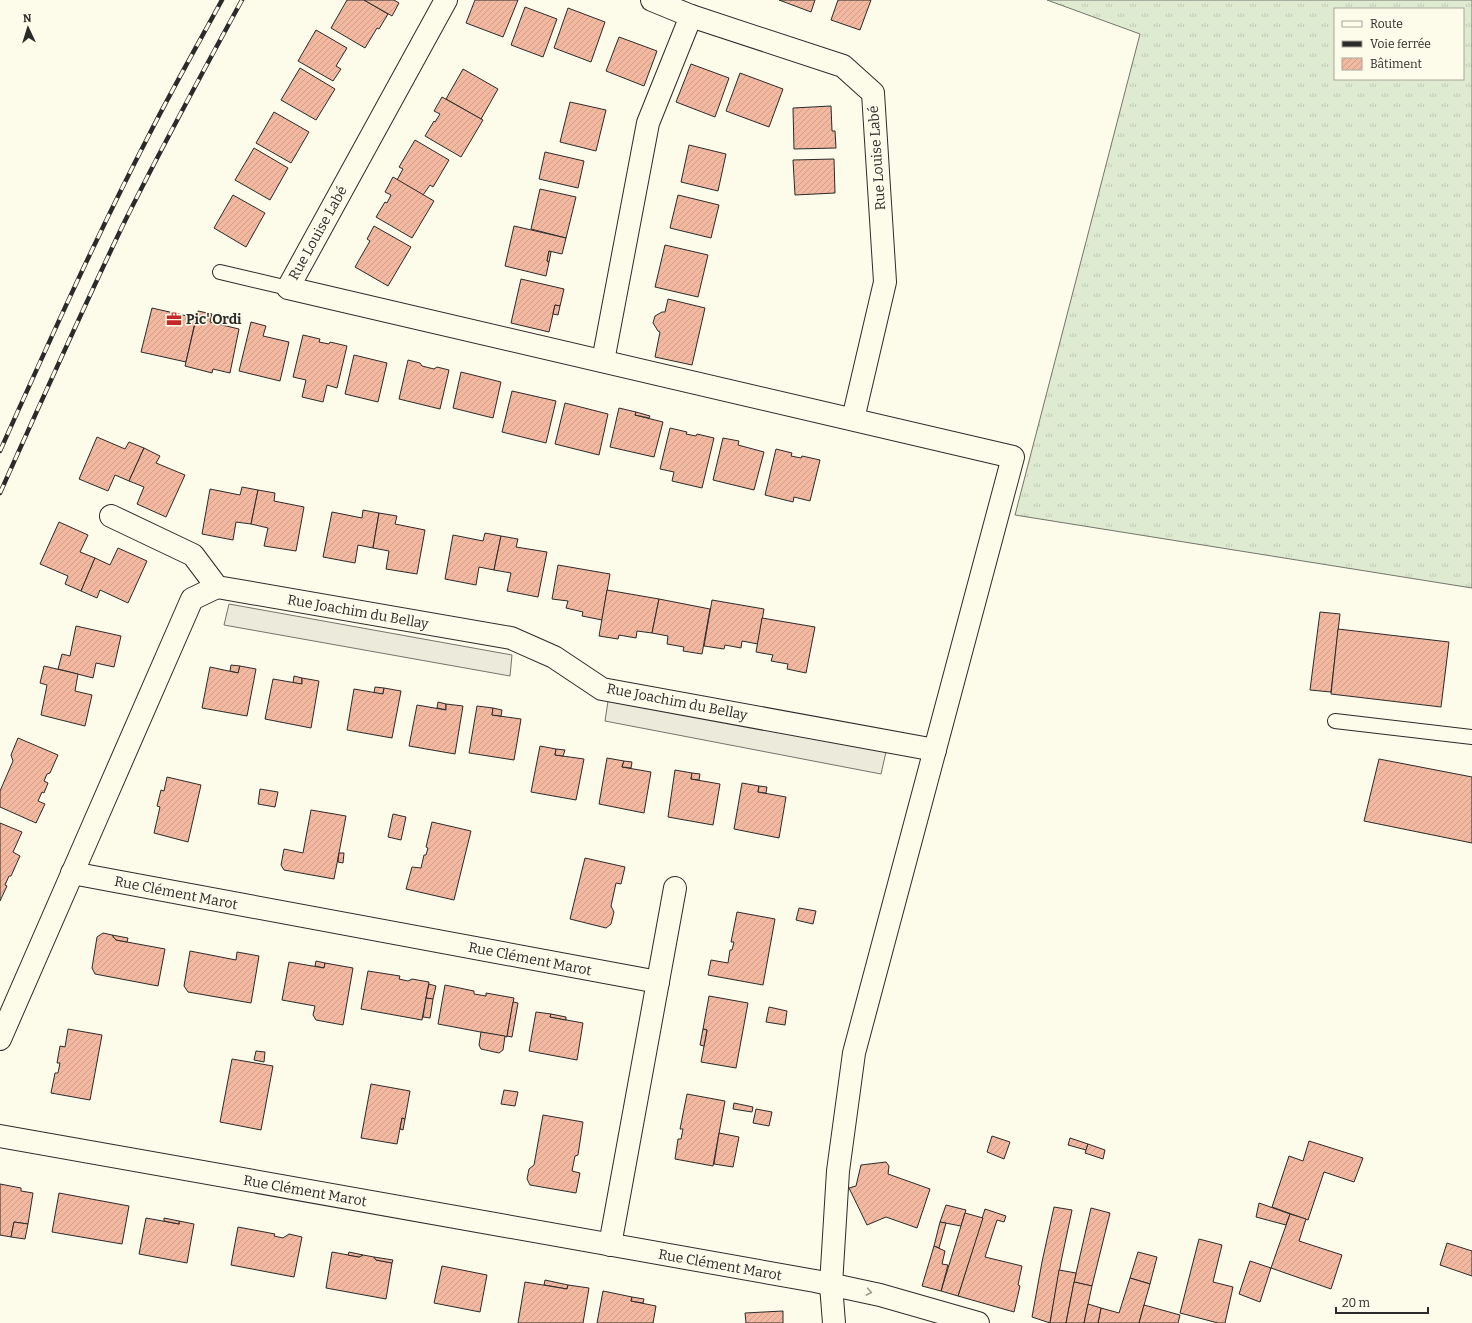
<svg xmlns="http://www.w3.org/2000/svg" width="1472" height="1323" viewBox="0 0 1472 1323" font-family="Bitter,serif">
	<defs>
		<pattern id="grass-tufts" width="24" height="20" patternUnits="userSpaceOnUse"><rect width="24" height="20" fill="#deebd1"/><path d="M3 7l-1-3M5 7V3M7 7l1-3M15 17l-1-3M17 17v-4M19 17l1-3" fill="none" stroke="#bfcab4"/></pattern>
		<pattern id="building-hatch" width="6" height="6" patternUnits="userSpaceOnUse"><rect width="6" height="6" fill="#f2b8a0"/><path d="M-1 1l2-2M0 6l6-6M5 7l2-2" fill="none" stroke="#d09e8a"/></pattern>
	</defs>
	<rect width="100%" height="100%" fill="#fdfbea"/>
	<path fill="url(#grass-tufts)" stroke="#74746e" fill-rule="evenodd" d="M1047,0H1472V588L1015,515L1140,34ZM1335,9H1463V79H1335Z"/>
	<g fill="#eceadb" stroke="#74746e">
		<polygon points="229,604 512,655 510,676 224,625"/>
		<polygon points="608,701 886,752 881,774 605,721"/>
	</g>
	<g fill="url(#building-hatch)" stroke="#2b2b2b">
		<polygon points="347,0 364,0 388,14 379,29 377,28 365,48 331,28"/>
		<polygon points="364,0 394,0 399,3 392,16"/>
		<polygon points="475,0 518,0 503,37 466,23"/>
		<polygon points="779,0 815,0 811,12"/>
		<polygon points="838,0 871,0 860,30 831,20"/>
		<polygon points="525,7 557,19 543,57 511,45"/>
		<polygon points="568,8 605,22 591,62 554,48"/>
		<polygon points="316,30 347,48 336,66 341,69 333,81 298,61"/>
		<polygon points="619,37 657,51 644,86 606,71"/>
		<polygon points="691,64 729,78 715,117 676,102"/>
		<polygon points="300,68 335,89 316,120 281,100"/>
		<polygon points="463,69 498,89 481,119 446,99"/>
		<polygon points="740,73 783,89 769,127 726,111"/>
		<polygon points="442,97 483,120 461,157 425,136 434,121 435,122 440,114 434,111"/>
		<polygon points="570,102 606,110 596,151 560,142"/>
		<polygon points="831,106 832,131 835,131 836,148 794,149 793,108"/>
		<polygon points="274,112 309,132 291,163 256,143"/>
		<polygon points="415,140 449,160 433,187 430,185 423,195 397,180 403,169 399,167"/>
		<polygon points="689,145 726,154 718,191 681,182"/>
		<polygon points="254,148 288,168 270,200 235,180"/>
		<polygon points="545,152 584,161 578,188 539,179"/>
		<polygon points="834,159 835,193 795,195 793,160"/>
		<polygon points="393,177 434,201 412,238 376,217 385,202 387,203 391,195 385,192"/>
		<polygon points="540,189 576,197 566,238 531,229"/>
		<polygon points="233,195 265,213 246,247 214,228"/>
		<polygon points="678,195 719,205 711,238 670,228"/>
		<polygon points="374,226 411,247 388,286 355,267 370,241 367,239"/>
		<polygon points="514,226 566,238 562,254 549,251 547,261 549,262 546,276 505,266"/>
		<polygon points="665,245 708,255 698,297 655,287"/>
		<polygon points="549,251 551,252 549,262 547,261"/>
		<polygon points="521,279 564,289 560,306 555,305 549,332 511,323"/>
		<polygon points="668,299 705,308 692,365 655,357 660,332 658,331 653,323 655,316 662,312 665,312"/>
		<polygon points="555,305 560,306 558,315 553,314"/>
		<polygon points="152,308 196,318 186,362 141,352"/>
		<polygon points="198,311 212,314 210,322 239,329 230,373 213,369 212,373 185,366"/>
		<polygon points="251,322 266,326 263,336 289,342 280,381 239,371"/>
		<polygon points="303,335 320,339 319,342 329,344 330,342 347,346 337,388 327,385 323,402 302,397 306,380 293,377"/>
		<polygon points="354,355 387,363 378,402 345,394"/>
		<polygon points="408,360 420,363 422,366 434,369 437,367 449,370 440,409 399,399"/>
		<polygon points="461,372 501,382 493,418 453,408"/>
		<polygon points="512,391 556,401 546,443 502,432"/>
		<polygon points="565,403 608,414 599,455 555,444"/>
		<polygon points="619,408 636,412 635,415 663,422 654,457 610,447"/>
		<polygon points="636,412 650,416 649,418 635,415"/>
		<polygon points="670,428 687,432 686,434 696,436 697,434 714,438 702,488 672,481 674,472 660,469"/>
		<polygon points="97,437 125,449 129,442 144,448 129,481 115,475 108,491 79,479"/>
		<polygon points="723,438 739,441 738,445 764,452 754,490 713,480"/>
		<polygon points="144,448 160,456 156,463 185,475 166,517 137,504 144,487 129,481"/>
		<polygon points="776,449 792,453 791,456 801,458 802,456 820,460 810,501 794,497 793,502 765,495"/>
		<polygon points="242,487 258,490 251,524 236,522 233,540 202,534 210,489 240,495"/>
		<polygon points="258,490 275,493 274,501 304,507 296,551 264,546 268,528 251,524"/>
		<polygon points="363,510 379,513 373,548 358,545 355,563 323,557 332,512 362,518"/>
		<polygon points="379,513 397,516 395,524 425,530 417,574 386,569 389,551 373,548"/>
		<polygon points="59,522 88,535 80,552 95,558 81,591 65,584 68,576 40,564"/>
		<polygon points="485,533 501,536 494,570 479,567 476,585 445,579 453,535 483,541"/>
		<polygon points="501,536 518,539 516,547 547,552 538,597 507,591 511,573 494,570"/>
		<polygon points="118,548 147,561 128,603 100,590 97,598 81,591 95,558 110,565"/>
		<polygon points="558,565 610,574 602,620 582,616 583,612 566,608 568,601 552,599"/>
		<polygon points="607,590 659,599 652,633 637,631 636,638 619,635 618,639 599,636"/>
		<polygon points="659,599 710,609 702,654 683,651 684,647 667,644 668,636 652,633"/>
		<polygon points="712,600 764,609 758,644 742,641 741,648 725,645 724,649 704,646"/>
		<polygon points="1320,612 1340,614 1331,692 1310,690"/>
		<polygon points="762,618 815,627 806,673 787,669 788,664 771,661 773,655 756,652"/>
		<polygon points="76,626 121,636 114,667 96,663 93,678 58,669 62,654 70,656"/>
		<polygon points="1338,629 1449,642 1441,707 1331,694"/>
		<polygon points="231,665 240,666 238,673 230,671"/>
		<polygon points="44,666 78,674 75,691 92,695 85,726 41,715 47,685 40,683"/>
		<polygon points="240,666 256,669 247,716 202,708 210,667 238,673"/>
		<polygon points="294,676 302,678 302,684 293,683"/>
		<polygon points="302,678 319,681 311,728 265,719 273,679 302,684"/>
		<polygon points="375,687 384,688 383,694 374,693"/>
		<polygon points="384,688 401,691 392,738 347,730 354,689 383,694"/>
		<polygon points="438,702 446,704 446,710 437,708"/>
		<polygon points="446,704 463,706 455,754 409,746 417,705 446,710"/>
		<polygon points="477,706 493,708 492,715 521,719 514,760 469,753"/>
		<polygon points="493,708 502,710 501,716 492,715"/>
		<polygon points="18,738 58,755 50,773 47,774 44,781 48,783 44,793 42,792 38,801 45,804 36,823 0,807 0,791 13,761 11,755"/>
		<polygon points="540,746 556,749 555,755 584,759 576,800 531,792"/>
		<polygon points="556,749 565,750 563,756 555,755"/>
		<polygon points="607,758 624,761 622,767 651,772 644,813 599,804"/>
		<polygon points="1379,759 1472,777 1472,843 1364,821"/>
		<polygon points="624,761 632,762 631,768 622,767"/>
		<polygon points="675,770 692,773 691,779 720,784 713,825 668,817"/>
		<polygon points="692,773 700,774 699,780 691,779"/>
		<polygon points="167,777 201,785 188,842 154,833 160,807 157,806 161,790 164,791"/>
		<polygon points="742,783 759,786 758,792 786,797 779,838 734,829"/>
		<polygon points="759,786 767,787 766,793 758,792"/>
		<polygon points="260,789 278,792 275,807 258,804"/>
		<polygon points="311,810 346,816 334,879 284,870 281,865 284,849 303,853"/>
		<polygon points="393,814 406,817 401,840 388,837"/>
		<polygon points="432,822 471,831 454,900 406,889 412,867 421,868 424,855 426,855 428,848 426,847"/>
		<polygon points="0,823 22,832 13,852 20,856 11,876 9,876 5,885 7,886 0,901"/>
		<polygon points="339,853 344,853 343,863 338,862"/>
		<polygon points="585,858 625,867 621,884 616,883 611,906 614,912 611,924 606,928 570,919"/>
		<polygon points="799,908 816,911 813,924 796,920"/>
		<polygon points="737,912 775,919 763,985 708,975 711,960 728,963 730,950 732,950 734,942 731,942"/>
		<polygon points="103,933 112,935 116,940 165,949 158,986 95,974 92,968 97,937"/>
		<polygon points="112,935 128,938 127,942 116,940"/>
		<polygon points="190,951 236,960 237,952 259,956 251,1003 188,992 184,986"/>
		<polygon points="316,961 325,963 324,968 315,966"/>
		<polygon points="289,962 324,968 325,963 353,968 343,1025 316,1020 313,1015 315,1006 282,1000"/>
		<polygon points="368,971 400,976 399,979 408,981 412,979 429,982 422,1020 361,1009"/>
		<polygon points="429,984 436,986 433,999 426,998"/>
		<polygon points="445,985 474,991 474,994 486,996 486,993 514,998 507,1037 438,1024"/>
		<polygon points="709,996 748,1003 736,1068 701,1062 707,1030 703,1029"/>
		<polygon points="426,998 433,999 430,1018 423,1017"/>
		<polygon points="513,1002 518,1003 512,1037 507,1036"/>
		<polygon points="769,1007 787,1011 785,1025 766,1022"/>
		<polygon points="536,1012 551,1014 550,1017 583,1023 577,1060 529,1051"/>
		<polygon points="551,1014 566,1017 566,1020 550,1017"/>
		<polygon points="68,1029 102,1035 90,1100 51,1093 55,1073 58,1073 60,1063 57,1063 60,1046 65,1047"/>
		<polygon points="703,1029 707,1030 704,1046 700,1045"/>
		<polygon points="481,1032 505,1036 503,1050 499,1053 481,1049 479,1045"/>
		<polygon points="256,1051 265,1052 264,1062 254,1060"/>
		<polygon points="232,1059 273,1066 261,1130 220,1122"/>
		<polygon points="371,1084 410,1091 405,1119 402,1118 397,1144 361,1138"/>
		<polygon points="504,1090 518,1092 515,1106 501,1104"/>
		<polygon points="687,1094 725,1101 713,1166 675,1159 678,1139 681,1139 683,1129 680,1129"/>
		<polygon points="734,1103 753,1107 752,1112 733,1109"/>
		<polygon points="756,1109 772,1112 769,1126 753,1123"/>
		<polygon points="543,1115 583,1122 578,1155 575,1156 572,1171 580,1173 576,1193 530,1185 527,1179 529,1169 534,1165"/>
		<polygon points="402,1118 405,1119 403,1130 400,1129"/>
		<polygon points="719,1133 739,1137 733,1167 714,1164"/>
		<polygon points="992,1136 1010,1142 1004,1159 987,1152"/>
		<polygon points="1070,1138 1088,1144 1086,1150 1068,1145"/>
		<polygon points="1309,1141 1363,1158 1354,1182 1324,1172 1308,1220 1272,1207 1289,1156 1303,1161"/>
		<polygon points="1088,1144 1105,1150 1103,1159 1085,1153"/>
		<polygon points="886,1162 889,1166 888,1174 930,1189 917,1228 886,1217 867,1225 849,1188 856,1186 861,1165"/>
		<polygon points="0,1184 21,1188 21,1191 33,1193 28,1224 14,1222 11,1237 0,1235"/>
		<polygon points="59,1193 129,1206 122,1244 52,1232"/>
		<polygon points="1259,1203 1290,1214 1286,1225 1256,1217"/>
		<polygon points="946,1205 966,1210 961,1226 940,1222"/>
		<polygon points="1054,1207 1072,1210 1061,1262 1050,1323 1032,1317 1042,1262"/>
		<polygon points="1091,1208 1110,1213 1092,1286 1074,1282"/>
		<polygon points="985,1209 1006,1216 1004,1222 997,1220 985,1257 1022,1266 1018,1285 1020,1286 1014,1312 958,1296"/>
		<polygon points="965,1213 983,1218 958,1296 941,1291"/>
		<polygon points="1290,1214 1306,1219 1299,1241 1342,1255 1331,1289 1271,1268"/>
		<polygon points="146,1218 179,1224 179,1221 194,1224 187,1263 139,1254"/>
		<polygon points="164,1218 179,1221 179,1224 164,1221"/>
		<polygon points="14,1222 28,1224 25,1239 11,1237"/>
		<polygon points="940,1222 946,1223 939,1248 934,1246"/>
		<polygon points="238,1227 275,1234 274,1236 283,1238 289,1234 302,1237 294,1277 231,1265"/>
		<polygon points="1199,1239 1222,1245 1213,1282 1233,1287 1225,1323 1218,1323 1180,1313"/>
		<polygon points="1447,1243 1472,1251 1472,1276 1440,1265"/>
		<polygon points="934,1246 945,1251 942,1264 948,1265 941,1291 922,1286"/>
		<polygon points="332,1252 359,1257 363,1255 374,1257 376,1260 392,1263 386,1299 326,1288"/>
		<polygon points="349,1252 363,1255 359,1257 348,1255"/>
		<polygon points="1138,1252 1157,1257 1150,1284 1130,1278"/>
		<polygon points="374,1257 393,1260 392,1263 376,1260"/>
		<polygon points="1250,1261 1271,1268 1260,1302 1239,1294"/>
		<polygon points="442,1266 487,1275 480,1312 434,1303"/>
		<polygon points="1059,1270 1076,1273 1066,1323 1050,1323"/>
		<polygon points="1130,1278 1150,1284 1139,1323 1098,1323 1101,1308 1119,1313"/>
		<polygon points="545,1280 568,1285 567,1289 544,1285"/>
		<polygon points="525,1282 567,1289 568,1285 589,1288 583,1323 518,1323"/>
		<polygon points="1074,1282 1092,1286 1084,1323 1066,1323"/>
		<polygon points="603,1291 632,1297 631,1301 656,1306 653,1323 597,1323"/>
		<polygon points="632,1297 644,1299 643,1303 631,1301"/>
		<polygon points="1088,1304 1101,1308 1098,1323 1084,1323"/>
		<polygon points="1144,1305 1180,1315 1178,1323 1139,1323"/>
		<polygon points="783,1311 783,1323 746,1323 745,1313"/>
	</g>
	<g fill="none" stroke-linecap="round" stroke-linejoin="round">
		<g stroke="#2b2b2b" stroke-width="16">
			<g id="service">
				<polyline points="220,272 288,288"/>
				<polyline points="1335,721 1472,737"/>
			</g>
		</g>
		<g stroke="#2b2b2b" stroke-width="24">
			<g id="minor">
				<polyline points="446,0 288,288 1013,457 854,1053 838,1171 831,1285 834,1323"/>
				<polyline points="652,0 691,16 843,66 873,93 885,282 853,419"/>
				<polyline points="603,361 648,123 691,16"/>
				<polyline points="111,516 193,555 217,587 511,638 554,657 602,689 935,750"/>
				<polyline points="72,873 658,982"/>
				<path d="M0,1039C63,892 129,746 192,599L217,587"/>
				<polyline points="0,1136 815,1281 880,1295 978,1323"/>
				<polyline points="610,1245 675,888"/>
			</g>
		</g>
		<use href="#service" stroke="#fdfbea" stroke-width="14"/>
		<use href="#minor" stroke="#fdfbea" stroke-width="22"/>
		<g stroke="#2b2b2b" stroke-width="4.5">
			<g id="rail">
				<path d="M0,451C48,344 96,237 150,133C173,88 198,44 222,0"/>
				<path d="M0,493C40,404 80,315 122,227C160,150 201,75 242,0"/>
			</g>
		</g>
		<use href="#rail" stroke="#fdfbea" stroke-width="3" stroke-dasharray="9" stroke-linecap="butt"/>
	</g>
	<defs><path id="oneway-chevron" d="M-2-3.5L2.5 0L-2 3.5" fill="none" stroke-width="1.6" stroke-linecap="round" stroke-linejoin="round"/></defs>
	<use stroke="#9e9d94" href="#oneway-chevron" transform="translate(869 1292) rotate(11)"/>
	<defs>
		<g id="office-bare" transform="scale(1.2)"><path d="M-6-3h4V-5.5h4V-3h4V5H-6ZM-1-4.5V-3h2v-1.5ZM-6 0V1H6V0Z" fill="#c62828" stroke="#fdfbea" stroke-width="2.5" paint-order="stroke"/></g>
	</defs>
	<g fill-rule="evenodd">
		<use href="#office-bare" x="174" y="319"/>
	</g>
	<g text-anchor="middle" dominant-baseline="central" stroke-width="3" stroke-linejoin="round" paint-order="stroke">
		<g font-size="14" fill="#2b2b2b" stroke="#fdfbea">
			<text transform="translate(877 158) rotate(-94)">Rue Louise Labé</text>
			<text transform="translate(318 233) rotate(-61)">Rue Louise Labé</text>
			<text transform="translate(358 612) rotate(10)">Rue Joachim du Bellay</text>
			<text transform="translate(677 702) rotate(11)">Rue Joachim du Bellay</text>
			<text transform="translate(176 893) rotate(11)">Rue Clément Marot</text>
			<text transform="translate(530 959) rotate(11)">Rue Clément Marot</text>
			<text transform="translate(305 1191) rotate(10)">Rue Clément Marot</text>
			<text transform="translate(720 1265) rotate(10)">Rue Clément Marot</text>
		</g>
		<g font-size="14" font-weight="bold" fill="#2b2b2b" stroke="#fdfbea" text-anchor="start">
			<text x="186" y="319">Pic' Ordi</text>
		</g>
	</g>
	<rect x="1334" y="8" width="130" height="72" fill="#fdfbea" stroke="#a9a89e"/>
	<rect x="1342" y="21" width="20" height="6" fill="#fdfbea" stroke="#a9a89e"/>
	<text x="1370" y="28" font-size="12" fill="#2b2b2b">Route</text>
	<rect x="1342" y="41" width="20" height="6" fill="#2b2b2b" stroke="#a9a89e"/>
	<text x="1370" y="48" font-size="12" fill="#2b2b2b">Voie ferrée</text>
	<rect x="1342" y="58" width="20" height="12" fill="url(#building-hatch)" stroke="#a9a89e"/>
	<text x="1370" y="68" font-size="12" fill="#2b2b2b">Bâtiment</text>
	<g transform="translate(28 28) rotate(356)" stroke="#fdfbea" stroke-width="3" paint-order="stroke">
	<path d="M0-3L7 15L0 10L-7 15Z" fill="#2b2b2b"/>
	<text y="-6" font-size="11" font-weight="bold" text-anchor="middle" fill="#2b2b2b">N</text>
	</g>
	<path d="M1336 1307v6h92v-6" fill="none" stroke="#2b2b2b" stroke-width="2"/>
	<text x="1342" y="1307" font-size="12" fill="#2b2b2b" stroke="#fdfbea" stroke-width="3" paint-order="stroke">20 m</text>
</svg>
